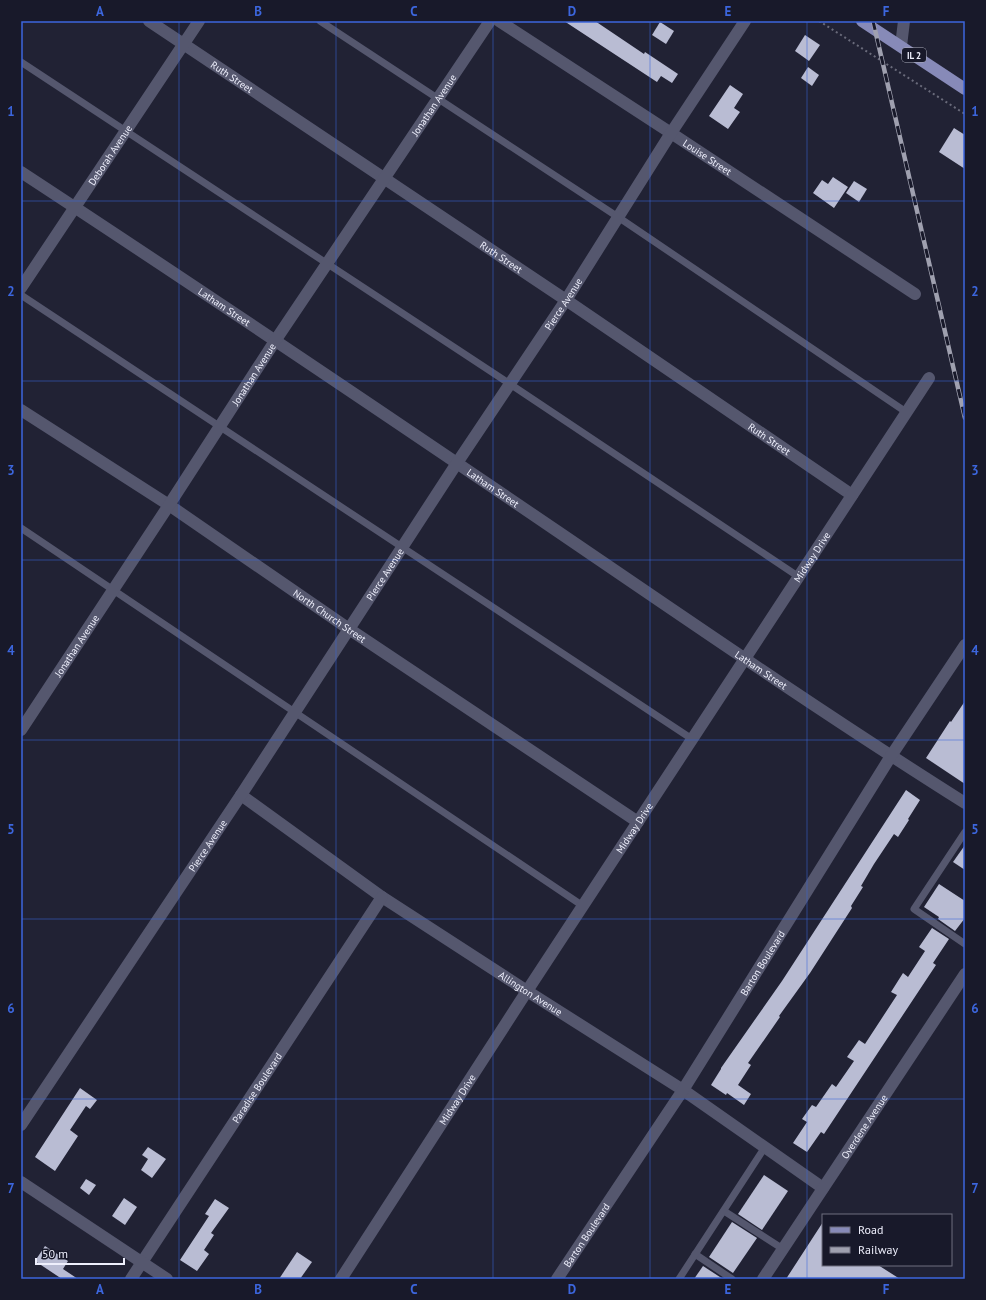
<svg xmlns="http://www.w3.org/2000/svg" width="986" height="1300" viewBox="0 0 986 1300" font-family="'PT Sans',sans-serif">
	<rect width="100%" height="100%" fill="#212234"/>
	<g fill="#b9bcd3">
		<polygon points="564,21 595,21 644,54 645,52 678,74 672,83 661,76 657,82"/>
		<polygon points="660,22 674,31 666,44 652,35"/>
		<polygon points="805,35 820,45 809,61 795,51"/>
		<polygon points="808,67 819,75 812,86 801,78"/>
		<polygon points="730,85 743,94 734,108 740,112 728,129 709,116"/>
		<polygon points="954,128 965,135 965,169 939,152"/>
		<polygon points="833,177 848,187 834,208 813,193 822,180 828,184"/>
		<polygon points="854,181 867,189 859,202 846,193"/>
		<polygon points="965,701 965,784 926,758 950,721 951,722"/>
		<polygon points="906,790 920,800 908,819 909,820 898,837 894,834 874,864 861,886 863,887 851,906 852,908 810,973 779,1016 780,1017 748,1063 751,1065 738,1085 751,1094 744,1105 727,1093 726,1095 711,1085 721,1069 721,1068 782,981"/>
		<polygon points="965,845 965,870 953,862"/>
		<polygon points="939,884 965,901 965,918 955,931 938,919 939,917 924,907"/>
		<polygon points="932,928 949,939 933,963 936,965 824,1134 821,1132 807,1152 793,1143 807,1122 802,1119 812,1105 816,1107 832,1084 836,1087 854,1061 847,1057 859,1040 865,1044 897,995 891,992 903,973 908,977 925,951 919,947"/>
		<polygon points="80,1088 97,1100 90,1109 86,1106 70,1130 78,1136 55,1171 35,1157"/>
		<polygon points="148,1147 166,1159 152,1178 141,1170 148,1159 142,1155"/>
		<polygon points="764,1175 788,1191 762,1230 738,1214"/>
		<polygon points="86,1179 96,1185 89,1195 80,1188"/>
		<polygon points="124,1198 137,1207 125,1225 112,1216"/>
		<polygon points="215,1199 229,1208 211,1233 214,1235 204,1250 209,1254 197,1271 180,1260 209,1216 205,1214"/>
		<polygon points="732,1222 757,1238 733,1273 709,1257"/>
		<polygon points="823,1222 823,1265 878,1265 900,1279 786,1279"/>
		<polygon points="45,1246 68,1261 63,1269 78,1279 62,1279 35,1261"/>
		<polygon points="297,1252 312,1262 300,1279 279,1279"/>
		<polygon points="703,1266 723,1279 694,1279"/>
	</g>
	<g fill="none" stroke-linecap="round" stroke-linejoin="round">
		<polyline stroke="#6a6b7b" stroke-width="2" stroke-dasharray="2 3" stroke-linecap="butt" points="819,21 965,114"/>
		<g stroke="#55576e" stroke-width="7">
			<polyline points="320,21 618,217 906,412"/>
			<polyline points="21,62 510,384 799,577"/>
			<polyline points="21,295 692,739"/>
			<polyline points="21,528 583,906"/>
			<polyline points="965,832 914,909 965,944"/>
			<polyline points="724,1211 783,1249"/>
			<polyline points="695,1254 732,1279"/>
			<polyline points="679,1279 765,1147"/>
		</g>
		<g stroke="#55576e" stroke-width="12">
			<path id="s1" d="M149,21L566,300L852,495"/>
			<path id="s2" d="M499,21L671,133L915,294"/>
			<polyline points="901,46 904,21"/>
			<path id="s3" d="M21,172C201,290 379,410 557,531C692,623 827,716 965,803"/>
			<path id="s4" d="M21,288L199,21"/>
			<path id="s5" d="M21,410L169,505L349,629L638,822"/>
			<path id="s6" d="M21,730L169,505L275,341L490,21"/>
			<path id="s7" d="M241,795L382,897L527,991L683,1090L823,1188"/>
			<path id="s8" d="M21,1125L241,795L457,463L566,300L671,133L745,21"/>
			<path id="s9" d="M131,1279L382,897"/>
			<path id="s10" d="M341,1279L527,991L929,378"/>
			<path id="s11" d="M557,1279L683,1090L891,756L965,645"/>
			<path id="s12" d="M763,1279L965,974"/>
		</g>
		<polyline stroke="#55576e" stroke-width="12" points="21,1182 167,1279"/>
		<polyline stroke="#878ab8" stroke-width="12" points="862,21 965,89"/>
		<g stroke="#9fa0af" stroke-width="4.5">
			<polyline id="rail" points="873,21 965,418"/>
		</g>
		<use href="#rail" stroke="#18192a" stroke-width="3" stroke-dasharray="9" stroke-linecap="butt"/>
	</g>
	<path fill="none" stroke="#3c66dd" stroke-width="1" stroke-opacity="0.55" d="M179,21V1279M336,21V1279M493,21V1279M650,21V1279M807,21V1279M21,201H965M21,381H965M21,560H965M21,740H965M21,919H965M21,1099H965"/>
	<g text-anchor="middle" dominant-baseline="central" stroke-width="4" stroke-linejoin="round" paint-order="stroke">
		<rect fill="#18192a" stroke="#aeafbd" stroke-width="1" x="902" y="48" width="24" height="14" rx="3"/>
		<g font-size="9" font-weight="bold" fill="#eeeffc">
			<text x="914" y="55">IL 2</text>
		</g>
		<g font-size="10" fill="#eeeffc" stroke="#18192a">
			<text stroke="none"><textPath href="#s1" startOffset="100">Ruth Street</textPath></text>
			<text stroke="none"><textPath href="#s6" startOffset="749">Jonathan Avenue</textPath></text>
			<text stroke="none"><textPath href="#s4" startOffset="160">Deborah Avenue</textPath></text>
			<text stroke="none"><textPath href="#s2" startOffset="249">Louise Street</textPath></text>
			<text stroke="none"><textPath href="#s1" startOffset="424">Ruth Street</textPath></text>
			<text stroke="none"><textPath href="#s8" startOffset="984">Pierce Avenue</textPath></text>
			<text stroke="none"><textPath href="#s3" startOffset="244">Latham Street</textPath></text>
			<text stroke="none"><textPath href="#s6" startOffset="425">Jonathan Avenue</textPath></text>
			<text stroke="none"><textPath href="#s1" startOffset="748">Ruth Street</textPath></text>
			<text stroke="none"><textPath href="#s3" startOffset="568">Latham Street</textPath></text>
			<text stroke="none"><textPath href="#s10" startOffset="862">Midway Drive</textPath></text>
			<text stroke="none"><textPath href="#s8" startOffset="660">Pierce Avenue</textPath></text>
			<text stroke="none"><textPath href="#s5" startOffset="371">North Church Street</textPath></text>
			<text stroke="none"><textPath href="#s6" startOffset="101">Jonathan Avenue</textPath></text>
			<text stroke="none"><textPath href="#s3" startOffset="892">Latham Street</textPath></text>
			<text stroke="none"><textPath href="#s10" startOffset="538">Midway Drive</textPath></text>
			<text stroke="none"><textPath href="#s8" startOffset="336">Pierce Avenue</textPath></text>
			<text stroke="none"><textPath href="#s11" startOffset="377">Barton Boulevard</textPath></text>
			<text stroke="none"><textPath href="#s7" startOffset="351">Allington Avenue</textPath></text>
			<text stroke="none"><textPath href="#s9" startOffset="229">Paradise Boulevard</textPath></text>
			<text stroke="none"><textPath href="#s10" startOffset="214">Midway Drive</textPath></text>
			<text stroke="none"><textPath href="#s12" startOffset="183">Overdene Avenue</textPath></text>
			<text stroke="none"><textPath href="#s11" startOffset="53">Barton Boulevard</textPath></text>
		</g>
	</g>
	<rect width="986" height="1300" fill="none" stroke="#18192a" stroke-width="44"/>
	<rect x="822" y="1214" width="130" height="52" fill="#18192a" stroke="#6e6f7e"/>
	<rect x="830" y="1227" width="20" height="6" fill="#878ab8" stroke="#6e6f7e"/>
	<text x="858" y="1234" font-size="12" fill="#eeeffc">Road</text>
	<rect x="830" y="1247" width="20" height="6" fill="#9fa0af" stroke="#6e6f7e"/>
	<text x="858" y="1254" font-size="12" fill="#eeeffc">Railway</text>
	<path d="M36 1258v6h88v-6" fill="none" stroke="#eeeffc" stroke-width="2"/>
	<text x="42" y="1258" font-size="12" fill="#eeeffc" stroke="#18192a" stroke-width="3" paint-order="stroke">50 m</text>
	<rect x="22" y="22" width="942" height="1256" fill="none" stroke="#3c66dd" stroke-width="1.5"/>
	<g font-size="13" text-anchor="middle" font-weight="bold" fill="#3c66dd">
		<text x="100" y="16">A</text>
		<text x="258" y="16">B</text>
		<text x="414" y="16">C</text>
		<text x="572" y="16">D</text>
		<text x="728" y="16">E</text>
		<text x="886" y="16">F</text>
		<text x="11" y="116">1</text>
		<text x="975" y="116">1</text>
		<text x="11" y="296">2</text>
		<text x="975" y="296">2</text>
		<text x="11" y="475">3</text>
		<text x="975" y="475">3</text>
		<text x="11" y="655">4</text>
		<text x="975" y="655">4</text>
		<text x="11" y="834">5</text>
		<text x="975" y="834">5</text>
		<text x="11" y="1013">6</text>
		<text x="975" y="1013">6</text>
		<text x="11" y="1193">7</text>
		<text x="975" y="1193">7</text>
		<text x="100" y="1294">A</text>
		<text x="258" y="1294">B</text>
		<text x="414" y="1294">C</text>
		<text x="572" y="1294">D</text>
		<text x="728" y="1294">E</text>
		<text x="886" y="1294">F</text>
	</g>
</svg>
